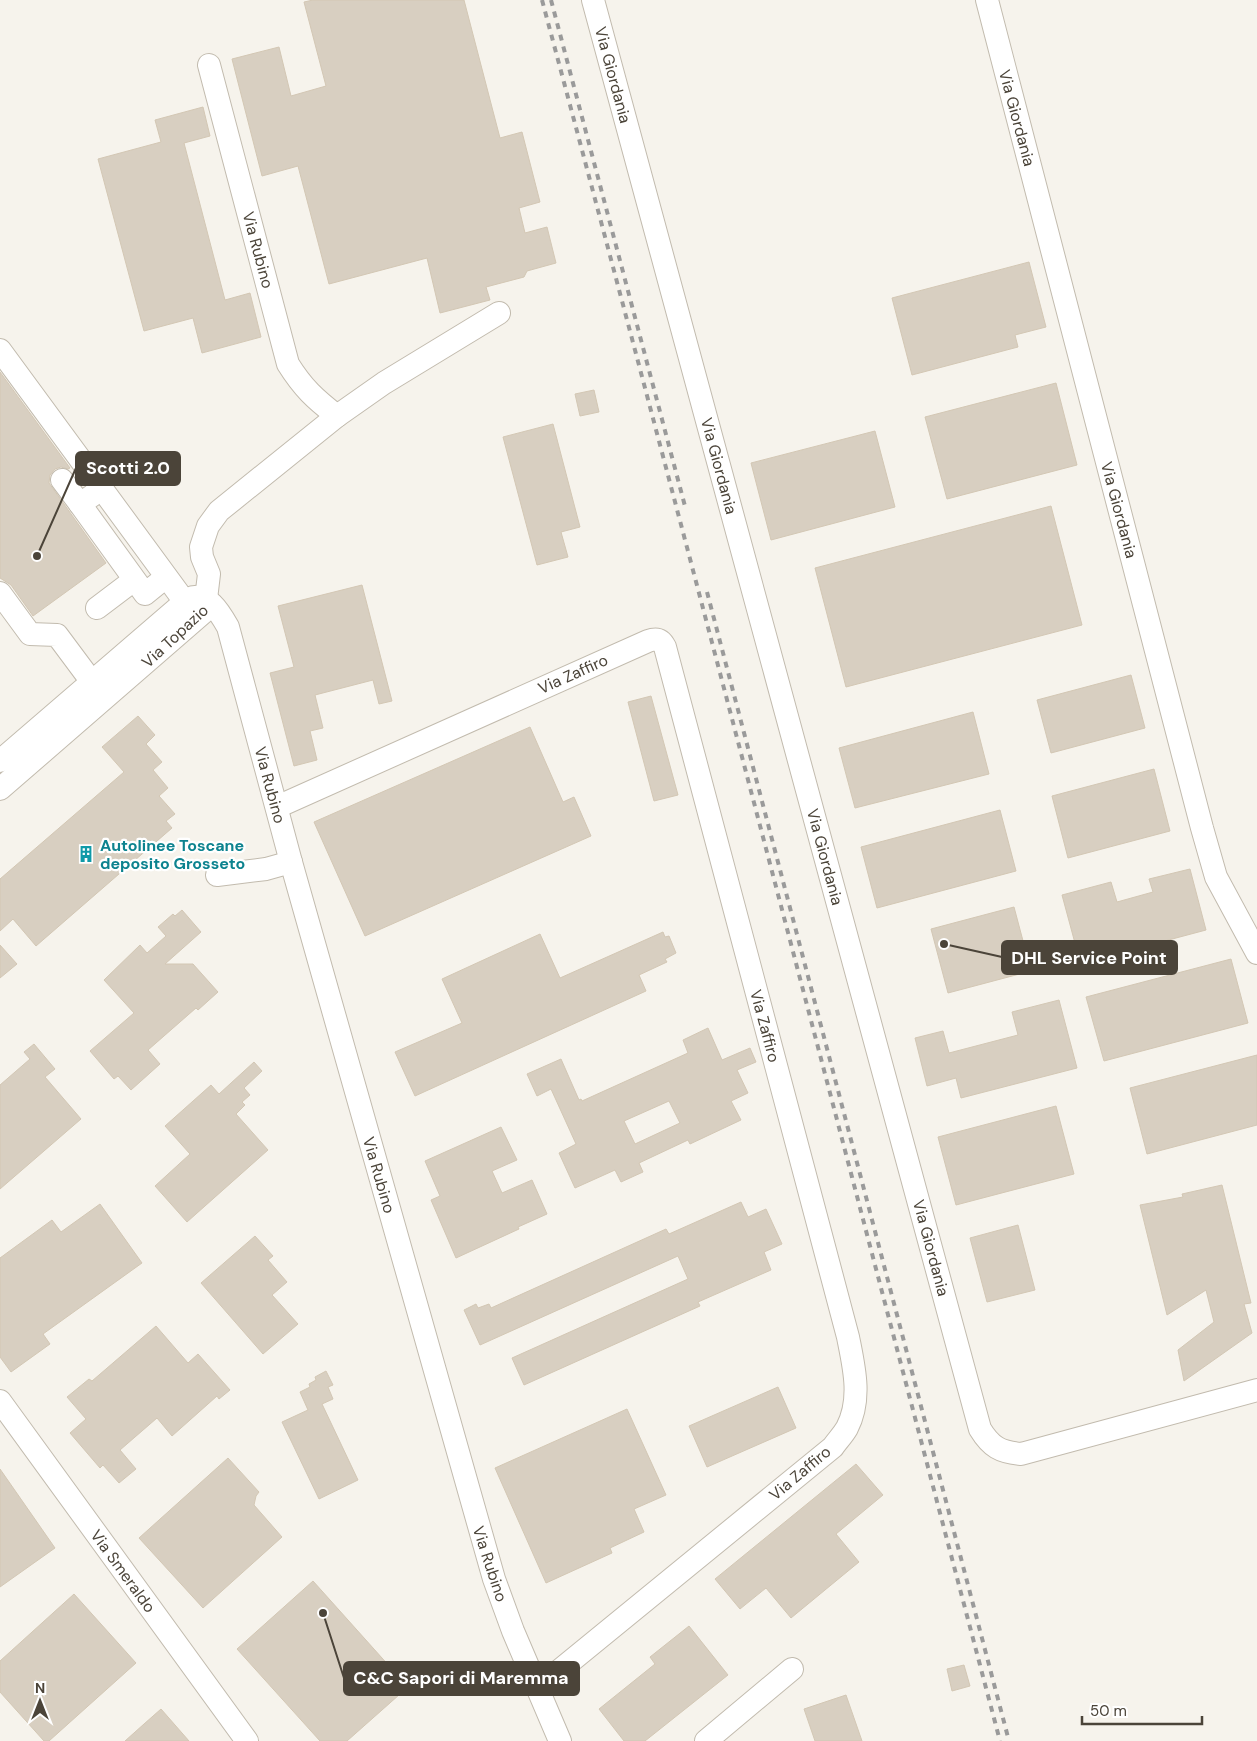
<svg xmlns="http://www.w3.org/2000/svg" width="1257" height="1741" viewBox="0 0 1257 1741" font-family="'DM Sans',sans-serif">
	<rect width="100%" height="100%" fill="#f6f3ec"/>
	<g fill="#d8cfc1" stroke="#d3c7b4" fill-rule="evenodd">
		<polygon points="313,0 464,0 500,138 522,132 540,202 519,208 525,233 547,227 556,263 527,271 524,277 486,287 490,300 440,313 427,258 329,284 298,166 262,176 232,59 279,47 291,96 326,86 304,2"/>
		<polygon points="203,107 210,136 184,143 225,300 250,293 261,337 202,353 193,318 144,331 98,159 161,142 155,120"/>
		<polygon points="1029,262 1046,327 1015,335 1018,347 912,375 892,298"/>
		<polygon points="0,372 70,468 68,469 61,467 55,469 50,475 49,483 106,563 33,616 11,585 0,578"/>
		<polygon points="1056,383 1077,465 947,499 925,417"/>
		<polygon points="594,390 599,412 580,416 575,394"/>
		<polygon points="553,424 580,527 561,532 568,557 537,565 503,437"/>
		<polygon points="875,431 895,507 771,540 751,463"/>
		<polygon points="1051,506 1082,625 846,687 815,568"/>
		<polygon points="362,585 392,701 379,704 373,680 315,695 323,728 310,731 317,760 294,766 270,673 294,667 278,606"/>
		<polygon points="1131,675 1145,728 1051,753 1037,700"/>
		<polygon points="651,696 678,795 654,801 628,702"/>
		<polygon points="973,712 989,774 855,808 839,748"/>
		<polygon points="138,716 155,735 146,744 162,762 153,770 168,788 159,796 175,814 166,821 172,828 36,946 13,919 0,931 0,879 124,772 102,747"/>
		<polygon points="530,727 563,802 574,797 591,836 365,936 314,822"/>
		<polygon points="1154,769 1170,831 1068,858 1052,796"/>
		<polygon points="1000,810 1016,871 877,908 861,847"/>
		<polygon points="1190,869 1206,930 1131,950 1129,945 1079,958 1062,895 1111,882 1117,902 1153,892 1149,879"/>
		<polygon points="1014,907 1031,971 948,993 931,929"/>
		<polygon points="182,910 201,932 165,964 193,964 218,992 198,1010 196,1008 148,1050 160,1064 131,1090 118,1076 114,1079 90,1051 134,1013 104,980 140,945 147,953 166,936 158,927 173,914 175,916"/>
		<polygon points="663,932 665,937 669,936 676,953 665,959 667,962 639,975 646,991 415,1096 395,1052 462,1023 442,979 540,934 560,978"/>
		<polygon points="0,945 17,964 0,978"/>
		<polygon points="1231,959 1248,1023 1104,1061 1086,997"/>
		<polygon points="1059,1000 1077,1068 961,1098 956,1078 927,1086 915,1038 943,1031 949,1053 1018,1035 1012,1012"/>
		<path d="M708,1028L722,1060L750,1048L756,1062L737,1070L748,1093L731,1101L741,1120L690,1144L688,1140L639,1163L643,1172L621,1182L615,1170L575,1188L559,1153L576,1144L551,1089L537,1096L527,1074L561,1059L579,1100L581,1099L582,1101L688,1053L683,1040ZM669,1101L680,1123L635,1144L624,1121Z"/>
		<polygon points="34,1044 55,1069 45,1077 81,1119 0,1189 0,1085 30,1059 24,1052"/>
		<polygon points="1257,1055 1257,1125 1147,1154 1130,1088"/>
		<polygon points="254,1062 262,1071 244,1088 250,1095 242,1102 245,1105 236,1114 268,1150 187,1222 155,1186 190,1154 165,1126 211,1085 219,1094"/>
		<polygon points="1056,1106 1074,1174 956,1205 938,1137"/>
		<polygon points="501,1127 517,1160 492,1171 502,1193 532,1180 547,1214 518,1227 519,1229 456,1258 431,1200 440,1196 425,1161"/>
		<polygon points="1222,1185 1251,1303 1244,1304 1252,1333 1184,1381 1178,1350 1214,1322 1206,1290 1167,1315 1140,1205 1183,1197 1182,1194"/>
		<polygon points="741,1202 748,1217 766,1209 782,1244 764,1252 771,1270 698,1302 700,1306 524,1385 512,1358 688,1279 678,1256 480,1345 464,1310 476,1304 478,1308 489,1304 491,1308 666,1229 669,1234"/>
		<polygon points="100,1204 142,1263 43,1334 50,1344 11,1372 0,1357 0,1258 52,1220 61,1232"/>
		<polygon points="1018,1225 1035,1290 987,1302 970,1238"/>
		<polygon points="255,1236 273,1256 268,1260 287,1282 272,1295 298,1324 263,1354 201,1283"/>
		<polygon points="156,1326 188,1363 198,1354 230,1390 219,1399 217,1396 172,1436 157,1418 120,1450 136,1469 119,1483 103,1465 100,1468 70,1433 86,1419 67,1397 89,1379 92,1381"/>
		<polygon points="326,1371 333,1385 328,1387 333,1399 322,1404 358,1480 319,1499 282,1422 308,1410 300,1392 310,1387 309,1384 316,1380 315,1377"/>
		<polygon points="778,1387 796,1428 707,1467 689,1426"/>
		<polygon points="627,1409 666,1495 634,1509 644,1532 610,1548 612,1553 546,1583 495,1468"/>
		<polygon points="228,1458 259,1492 256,1496 254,1505 282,1537 203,1608 139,1538"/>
		<polygon points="856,1464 883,1495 836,1534 859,1562 791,1618 766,1588 740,1609 715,1579"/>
		<polygon points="0,1469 55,1548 0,1587"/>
		<polygon points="313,1581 408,1687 347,1741 320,1741 237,1649"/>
		<polygon points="74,1594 136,1663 49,1741 44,1741 0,1692 0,1661"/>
		<polygon points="689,1626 728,1675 645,1741 624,1741 599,1709 655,1664 650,1657"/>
		<polygon points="964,1665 970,1686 952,1691 947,1669"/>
		<polygon points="846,1695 862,1741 815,1741 804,1709"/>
		<polygon points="161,1709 189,1741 125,1741 144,1724"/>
	</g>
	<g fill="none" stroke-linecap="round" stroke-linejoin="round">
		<g stroke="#c2bbae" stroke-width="24">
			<g id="minor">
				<path d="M593,0L980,1429C991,1447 1000,1452 1021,1454L1257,1390"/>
				<polyline points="987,0 1202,828 1216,877 1257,953"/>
				<path d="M209,65L288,364C303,388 315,399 337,416"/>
				<polyline points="0,350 185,602"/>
				<polyline points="62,480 80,504 93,495"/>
				<polyline points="80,504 145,594 166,577"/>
				<polyline points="0,593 30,634 57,635 92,682"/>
				<polyline points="206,599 209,574 202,557 201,547 208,526 219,511 337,416 384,383 499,313"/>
				<polyline points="97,608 134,580"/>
				<path d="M0,761L188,599C207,590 220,613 228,627L291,862L494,1579L513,1631L560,1741"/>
				<polyline points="0,789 212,605"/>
				<path d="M277,807L648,641C656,638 661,639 665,647L848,1337C854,1367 862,1399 847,1428C843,1435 837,1441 833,1447L538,1688"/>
				<polyline points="217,875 266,869 291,862"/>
				<polyline points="0,1401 247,1741"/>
				<polyline points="706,1741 792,1669"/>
			</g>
		</g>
		<use href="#minor" stroke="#fff" stroke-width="22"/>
		<g stroke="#9a9a9a" stroke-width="4" stroke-dasharray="6 6" stroke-linecap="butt">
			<path d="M542,0C697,580 847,1161 1000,1741"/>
			<polyline points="551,0 686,510"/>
			<polyline points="707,592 1009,1741"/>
		</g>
	</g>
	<defs>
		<g id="building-bare" transform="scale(1.35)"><path d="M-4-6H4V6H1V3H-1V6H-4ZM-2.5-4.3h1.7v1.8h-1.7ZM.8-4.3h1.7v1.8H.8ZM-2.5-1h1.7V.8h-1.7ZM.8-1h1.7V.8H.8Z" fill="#0f9aa8" stroke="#fff" stroke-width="2.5" paint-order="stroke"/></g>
	</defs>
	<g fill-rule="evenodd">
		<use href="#building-bare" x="86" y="854"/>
	</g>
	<g text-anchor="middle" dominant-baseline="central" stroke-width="4.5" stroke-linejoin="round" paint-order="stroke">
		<g font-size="16" fill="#4b4439" stroke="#fff">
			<text transform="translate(613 75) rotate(75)">Via Giordania</text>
			<text transform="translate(1017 118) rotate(75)">Via Giordania</text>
			<text transform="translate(258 250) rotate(75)">Via Rubino</text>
			<text transform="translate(719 466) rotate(75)">Via Giordania</text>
			<text transform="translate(1119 510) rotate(75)">Via Giordania</text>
			<text transform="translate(175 636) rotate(-43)">Via Topazio</text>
			<text transform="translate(573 674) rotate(-24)">Via Zaffiro</text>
			<text transform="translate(270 785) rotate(75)">Via Rubino</text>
			<text transform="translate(825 857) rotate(75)">Via Giordania</text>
			<text transform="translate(765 1026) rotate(75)">Via Zaffiro</text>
			<text transform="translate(379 1175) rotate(74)">Via Rubino</text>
			<text transform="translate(931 1248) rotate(75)">Via Giordania</text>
			<text transform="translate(800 1473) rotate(-40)">Via Zaffiro</text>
			<text transform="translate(490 1564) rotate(72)">Via Rubino</text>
			<text transform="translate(123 1571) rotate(54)">Via Smeraldo</text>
		</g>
		<g font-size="16" font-weight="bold" fill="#0d838f" stroke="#fff" text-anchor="start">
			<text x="100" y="845">Autolinee Toscane<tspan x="100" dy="18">deposito Grosseto</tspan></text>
		</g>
	</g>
	<path fill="none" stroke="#4b4439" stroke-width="2" d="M37 556L76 468M944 944L1002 957M323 1613L344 1678"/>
	<g fill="#4b4439" stroke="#fff" stroke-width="2">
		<circle cx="37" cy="556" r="5"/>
		<circle cx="944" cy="944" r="5"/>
		<circle cx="323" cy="1613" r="5"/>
	</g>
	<g fill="#4b4439" stroke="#4b4439" stroke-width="2">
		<rect x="76" y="452" width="104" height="33" rx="5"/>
		<rect x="1002" y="941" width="175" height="33" rx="5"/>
		<rect x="344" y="1662" width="235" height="33" rx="5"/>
	</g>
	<g font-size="18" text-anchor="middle" font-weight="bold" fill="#fff">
		<text x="128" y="474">Scotti 2.0</text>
		<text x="1089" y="964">DHL Service Point</text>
		<text x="461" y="1684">C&amp;C Sapori di Maremma</text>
	</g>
	<g transform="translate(40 1701)" stroke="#ffffff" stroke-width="4" paint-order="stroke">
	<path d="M0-4L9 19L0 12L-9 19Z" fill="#4b4439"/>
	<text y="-8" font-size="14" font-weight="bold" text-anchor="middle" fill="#4b4439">N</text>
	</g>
	<path d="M1082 1716v8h120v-8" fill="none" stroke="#4b4439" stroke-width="2.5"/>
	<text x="1090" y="1716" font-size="15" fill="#4b4439" stroke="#ffffff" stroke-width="4" paint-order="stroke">50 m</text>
</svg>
